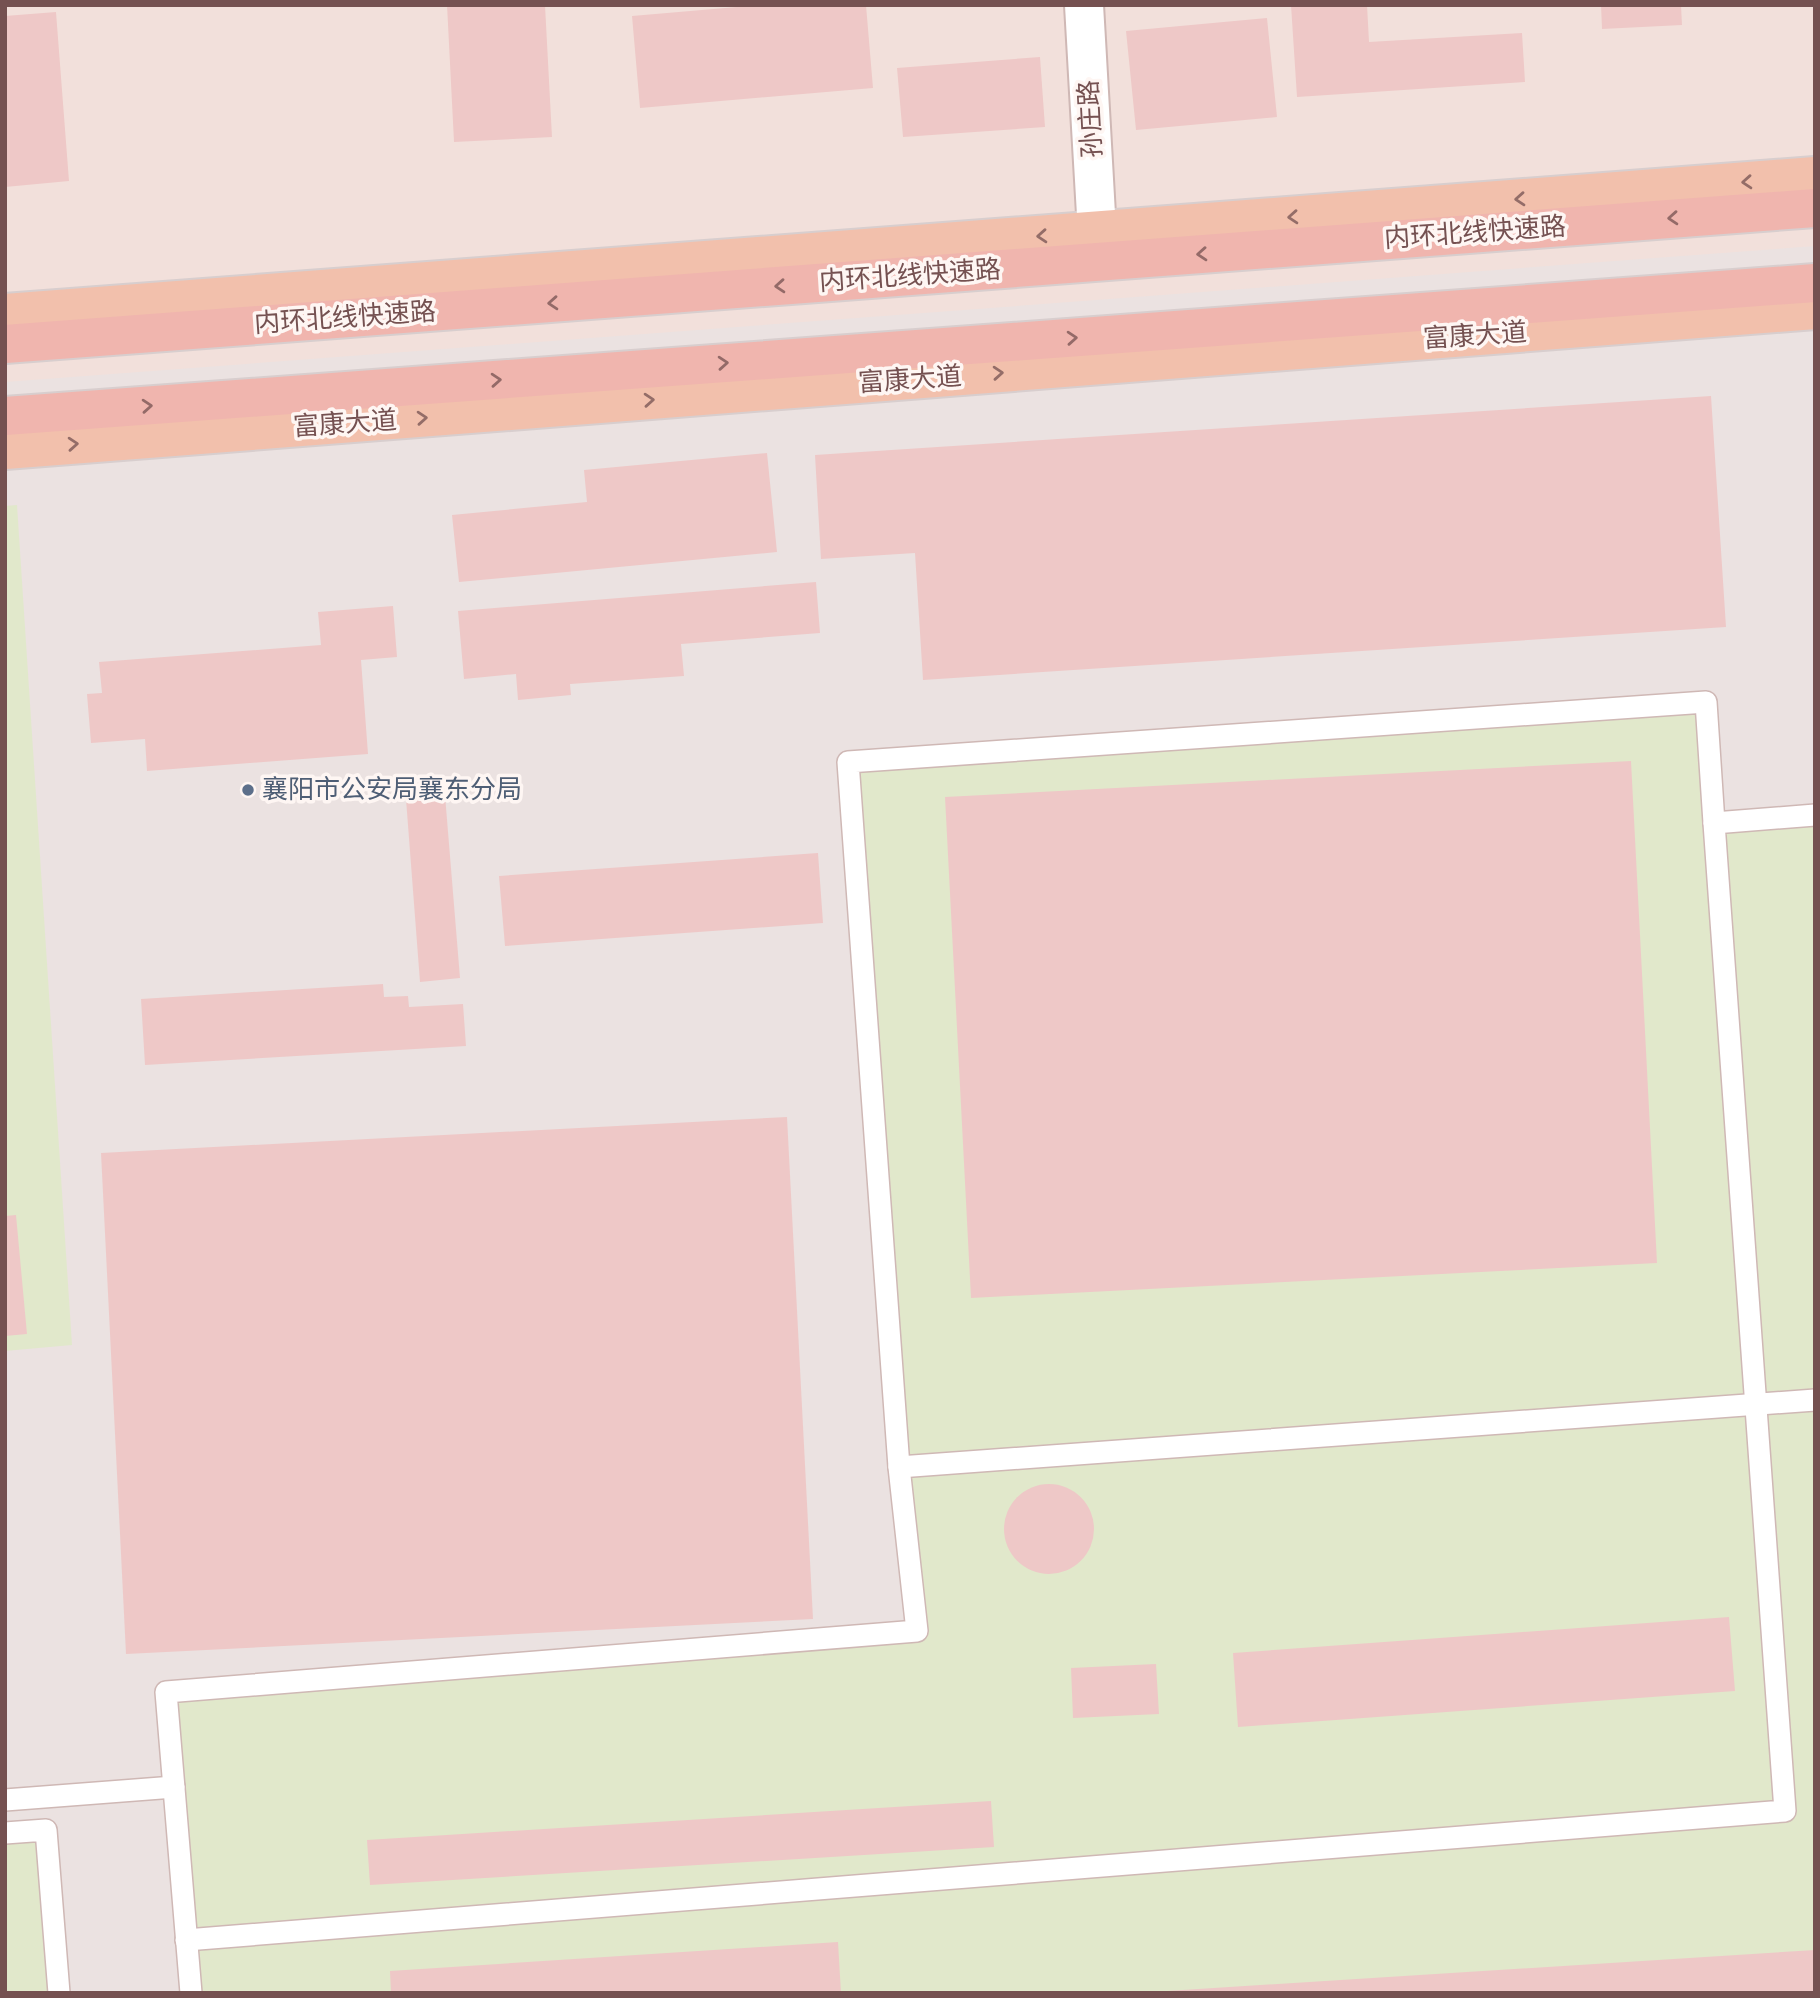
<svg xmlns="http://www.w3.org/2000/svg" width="1820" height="1998" viewBox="0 0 1820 1998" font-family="Signika,'Noto Sans SC',sans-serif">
	<rect width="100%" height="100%" fill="#fbf0ec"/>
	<polygon fill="#f2e0db" points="5,5 1815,5 1815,355 5,506"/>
	<polygon fill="#ebe2e1" points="1815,246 1815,1993 5,1993 5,382"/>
	<g fill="#e1e8cb">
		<polygon points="17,505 72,1345 5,1351 5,506"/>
		<polygon points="1706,702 1714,823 1815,815 1815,1993 191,1993 166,1692 917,1631 848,762"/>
		<polygon points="46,1830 59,1993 5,1993 5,1833"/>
	</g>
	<g fill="#eec8c7">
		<polygon points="447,5 545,5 552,137 454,142"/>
		<polygon points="760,5 866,5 873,88 640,108 632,16"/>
		<polygon points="1291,5 1367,5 1369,42 1522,33 1525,82 1297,97"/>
		<polygon points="1601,5 1681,5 1682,25 1602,29"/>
		<polygon points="56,12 69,181 5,187 5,16"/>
		<polygon points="1267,18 1277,117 1136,130 1126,31"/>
		<polygon points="1040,57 1045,127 903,137 897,68"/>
		<polygon points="1711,396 1726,627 923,680 915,553 821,559 815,455"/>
		<polygon points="767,453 777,552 459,582 452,515 587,502 584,470"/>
		<polygon points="816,582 820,633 681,644 684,676 570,684 571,695 518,700 516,674 464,679 458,611"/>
		<polygon points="393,606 397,657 361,660 368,754 147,771 145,739 91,743 87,694 102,693 99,662 321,645 318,612"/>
		<polygon points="1631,761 1657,1263 971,1298 945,797"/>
		<polygon points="444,783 460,978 420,982 405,786"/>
		<polygon points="818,853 823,923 505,946 499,876"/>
		<polygon points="383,984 384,997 408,996 409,1007 463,1004 466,1046 145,1065 141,999"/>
		<polygon points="787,1117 813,1619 126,1654 101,1153"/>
		<polygon points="16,1215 27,1334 5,1336 5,1216"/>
		<circle cx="1049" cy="1529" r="45"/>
		<polygon points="1729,1617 1735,1691 1238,1727 1233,1653"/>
		<polygon points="1156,1664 1159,1714 1073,1718 1071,1668"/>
		<polygon points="991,1801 994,1847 370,1885 367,1840"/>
		<polygon points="838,1942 841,1993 391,1993 390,1971"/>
		<polygon points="1815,1950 1815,1993 1167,1993 1167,1991"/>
	</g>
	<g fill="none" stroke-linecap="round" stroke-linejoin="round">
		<g stroke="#cfb8b5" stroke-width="24">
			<g id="service">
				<polyline points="899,1467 848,762 1706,702 1714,823"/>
				<polyline points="5,1800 174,1787"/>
				<polyline points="5,1833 46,1830 59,1993"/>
				<polyline points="186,1940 1785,1811 1714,823 1815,815"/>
				<polyline points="191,1993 166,1692 917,1631 899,1467 1815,1400"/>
			</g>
		</g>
		<g stroke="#cfb8b5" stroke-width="42">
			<polyline id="minor" points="1084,5 1097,232"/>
		</g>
		<g stroke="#d8cece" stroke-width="42">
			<g id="primary">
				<polyline points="5,313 1815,176"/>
				<polyline points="5,450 1815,310"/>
			</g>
		</g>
		<g stroke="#d8cece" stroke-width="42">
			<g id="trunk">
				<polyline points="5,344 1815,208"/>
				<polyline points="5,416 1815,283"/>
			</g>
		</g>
		<use href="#service" stroke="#fff" stroke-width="21"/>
		<use href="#minor" stroke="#fff" stroke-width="38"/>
		<use href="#primary" stroke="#f2c0ac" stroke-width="38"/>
		<use href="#trunk" stroke="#f0b5ae" stroke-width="38"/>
	</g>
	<defs><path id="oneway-chevron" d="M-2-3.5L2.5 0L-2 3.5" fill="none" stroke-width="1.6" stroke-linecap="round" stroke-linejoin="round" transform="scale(1.75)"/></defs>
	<g stroke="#946d68">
		<use href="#oneway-chevron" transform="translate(1747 182) rotate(176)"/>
		<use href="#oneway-chevron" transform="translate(1520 199) rotate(176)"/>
		<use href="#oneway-chevron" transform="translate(1293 217) rotate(176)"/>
		<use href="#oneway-chevron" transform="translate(1042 236) rotate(176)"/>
		<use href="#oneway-chevron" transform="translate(998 373) rotate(-4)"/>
		<use href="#oneway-chevron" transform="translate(649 400) rotate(-4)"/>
		<use href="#oneway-chevron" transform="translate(422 418) rotate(-4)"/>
		<use href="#oneway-chevron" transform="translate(73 444) rotate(-4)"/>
	</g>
	<g stroke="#946a68">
		<use href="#oneway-chevron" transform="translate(1673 218) rotate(176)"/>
		<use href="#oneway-chevron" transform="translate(1202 254) rotate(176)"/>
		<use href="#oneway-chevron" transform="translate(780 286) rotate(176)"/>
		<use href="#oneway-chevron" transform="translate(553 303) rotate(176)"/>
		<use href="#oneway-chevron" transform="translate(1072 338) rotate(-4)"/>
		<use href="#oneway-chevron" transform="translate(723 363) rotate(-4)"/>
		<use href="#oneway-chevron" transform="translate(496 380) rotate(-4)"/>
		<use href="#oneway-chevron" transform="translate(147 406) rotate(-4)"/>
	</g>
	<circle fill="#5c6f8a" stroke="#fef6f3" stroke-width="2.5" cx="248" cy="790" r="7"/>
	<g text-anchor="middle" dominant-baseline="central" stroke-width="7" stroke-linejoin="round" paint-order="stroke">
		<g font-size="26" fill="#755151" stroke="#fef6f3">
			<text transform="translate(1091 119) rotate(-93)">孙庄路</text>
			<text transform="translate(1475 233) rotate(-4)">内环北线快速路</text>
			<text transform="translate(910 276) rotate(-4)">内环北线快速路</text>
			<text transform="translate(345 318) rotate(-4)">内环北线快速路</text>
			<text transform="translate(1475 336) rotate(-4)">富康大道</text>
			<text transform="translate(910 380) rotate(-4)">富康大道</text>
			<text transform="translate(345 424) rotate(-4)">富康大道</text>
		</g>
		<g font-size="26" fill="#4e5e75" stroke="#fef6f3" text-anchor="start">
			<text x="262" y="790">襄阳市公安局襄东分局</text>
		</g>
	</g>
	<rect width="1820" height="1998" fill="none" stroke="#755151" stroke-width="14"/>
</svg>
